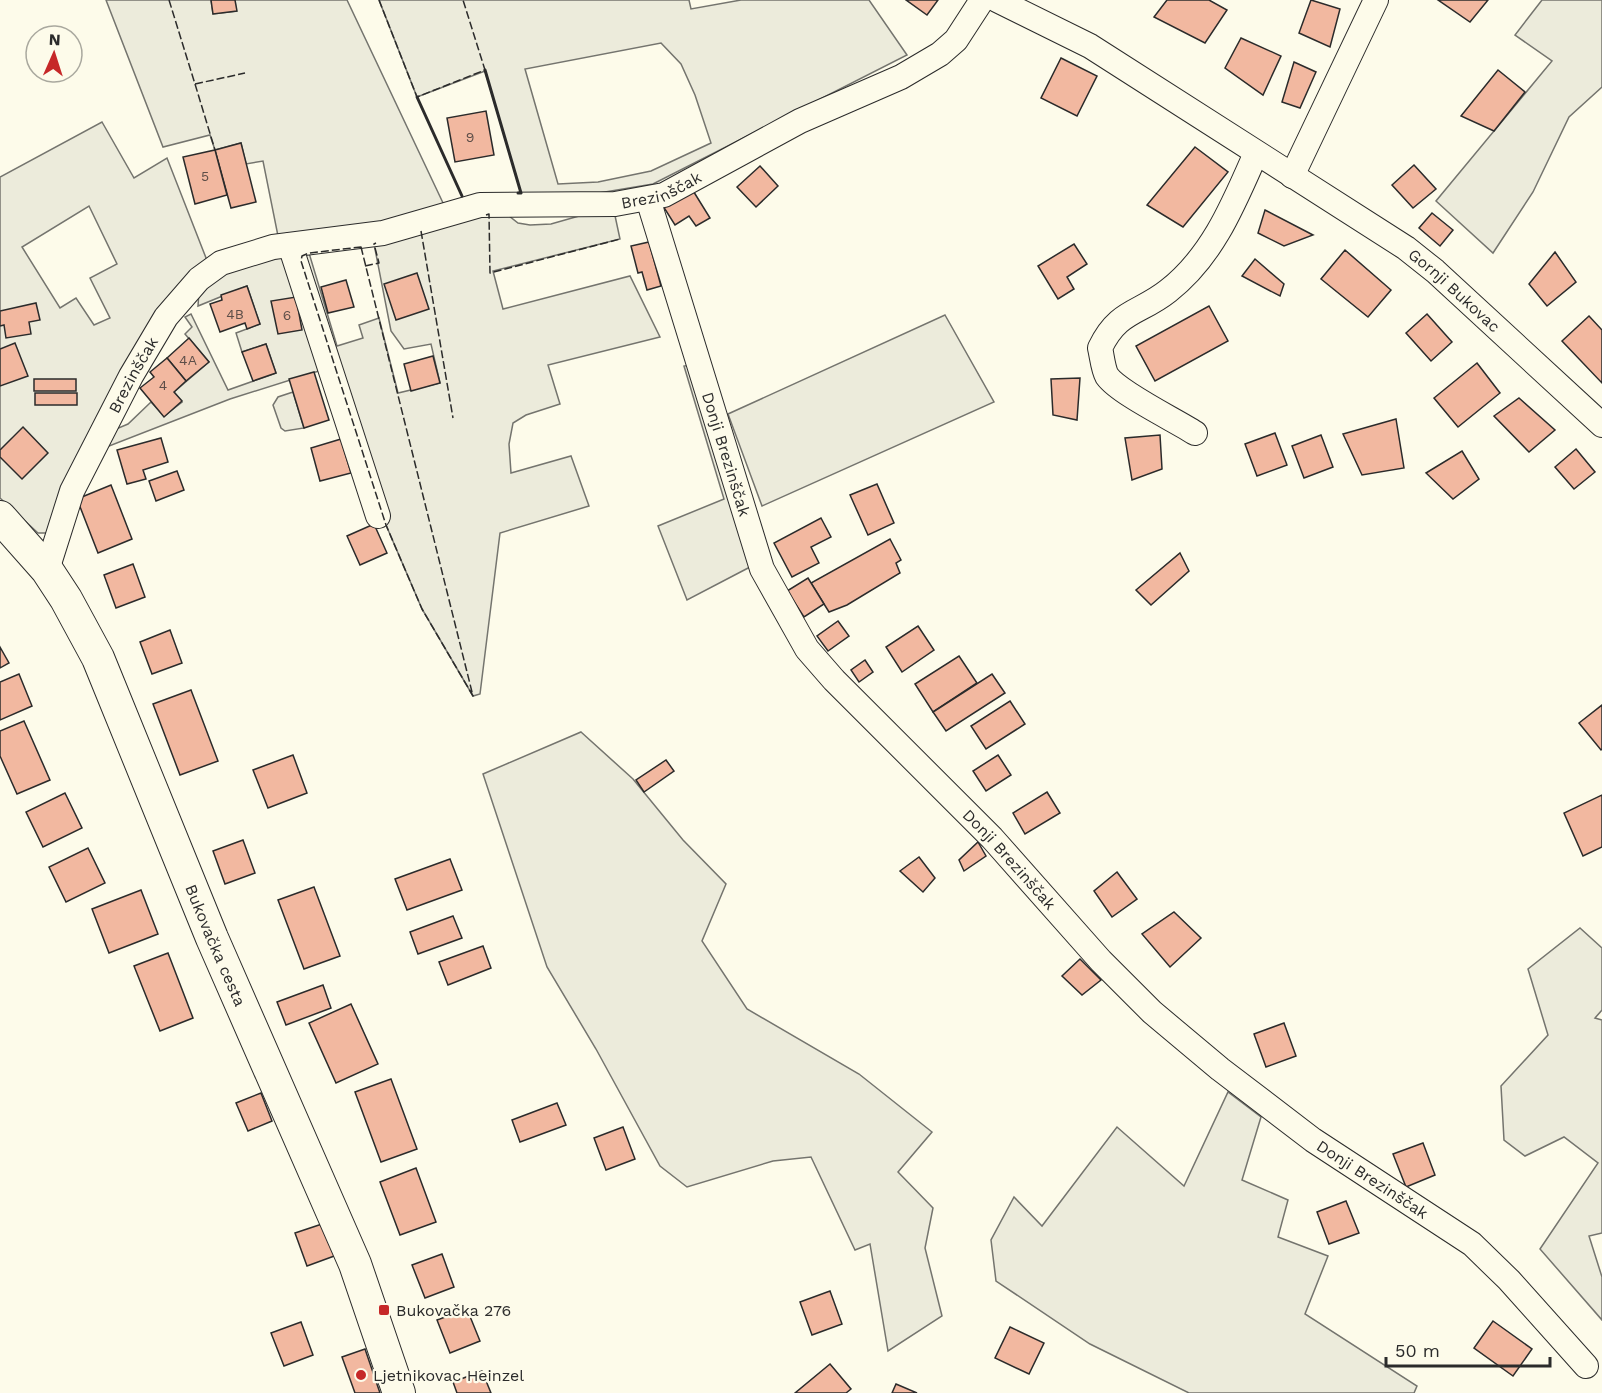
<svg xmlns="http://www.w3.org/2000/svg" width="1602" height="1393" viewBox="0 0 1602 1393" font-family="'Work Sans',sans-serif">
	<rect width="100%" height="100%" fill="#fdfbea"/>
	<g fill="#ecebdb" stroke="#74746e" stroke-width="1.5" fill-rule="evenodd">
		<polygon points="106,0 211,0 213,14 236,11 235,0 347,0 444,205 387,225 278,236 263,161 246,164 241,143 215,150 210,135 163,147"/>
		<path d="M379,0H689L691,9L741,0H869L907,55L653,184L599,193H521L485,71L417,97ZM661,43L681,64L695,95L711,143L651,171L598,182L558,184L525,69Z"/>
		<polygon points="1542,0 1602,0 1602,87 1569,117 1533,192 1493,253 1436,201 1552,61 1515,35"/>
		<path d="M102,122L134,178L167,158L208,263L49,533H38L0,498V177ZM89,206L117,264L90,278L110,318L94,325L76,298L60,308L22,247Z"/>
		<polygon points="614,211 620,239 493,271 503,309 630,276 660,337 548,365 560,404 526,415 513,423 509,444 511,473 571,456 589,506 500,533 480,694 473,696 422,609 386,525 301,261 302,256 309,253 337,346 363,338 359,325 379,318 398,393 440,383 431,344 404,349 391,331 374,244 489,214 509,216 518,223 530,225 551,224 579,216"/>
		<polygon points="284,257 322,370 230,399 104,448 116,429 128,424 151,402 164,416 182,402 174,392 209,362 185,334 192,327 185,317 191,314 228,390 276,373 266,344 242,352 236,333 260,324 247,286 198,306 199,291 235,267"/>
		<polygon points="945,315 994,402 762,506 728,414"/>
		<polygon points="691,365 750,567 687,600 658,526 724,499 684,366"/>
		<polygon points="293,392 304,428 285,431 281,428 273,405 278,397"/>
		<polygon points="581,732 633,779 683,840 726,884 702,941 747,1009 859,1074 932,1132 898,1172 933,1208 925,1248 942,1316 888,1351 870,1244 855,1250 811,1157 773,1161 687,1187 660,1166 596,1049 547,967 483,774"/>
		<polygon points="1580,928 1602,948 1602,1010 1595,1018 1602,1020 1602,1233 1589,1236 1602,1277 1602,1320 1540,1249 1598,1163 1564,1137 1525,1156 1504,1140 1501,1086 1548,1035 1528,969"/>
		<polygon points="1228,1092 1261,1117 1242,1180 1288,1200 1278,1237 1328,1256 1305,1314 1417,1386 1414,1393 1189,1393 1090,1344 996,1281 991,1240 1014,1197 1042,1226 1117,1127 1184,1186"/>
	</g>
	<g fill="#f2b8a0" stroke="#2b2b2b" stroke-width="1.5">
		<polygon points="211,0 235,0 237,11 213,14"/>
		<polygon points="906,0 938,0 927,15"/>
		<polygon points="1167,0 1209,0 1227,10 1205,43 1154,17"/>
		<polygon points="1311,0 1340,9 1330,47 1299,33"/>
		<polygon points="1438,0 1488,0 1470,22"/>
		<polygon points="1241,38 1281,56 1263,95 1225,68"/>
		<polygon points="1061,58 1097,76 1077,116 1041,98"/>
		<polygon points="1294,62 1316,72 1300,108 1282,102"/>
		<polygon points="1498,70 1525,92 1494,131 1461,116"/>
		<polygon points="486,111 494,155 455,162 447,118"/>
		<polygon points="241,143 256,202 231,208 215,150"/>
		<polygon points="1195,147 1228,172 1183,227 1147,205"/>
		<polygon points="215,150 227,195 195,204 183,157"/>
		<polygon points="1414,165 1436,189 1413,208 1392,185"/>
		<polygon points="760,166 778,186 756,207 737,187"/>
		<polygon points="692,189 710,218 696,226 689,216 675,225 663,206"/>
		<polygon points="1265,210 1313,235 1284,246 1258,233"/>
		<polygon points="1432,213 1453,230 1440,246 1419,228"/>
		<polygon points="649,242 661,286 647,290 642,272 638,273 631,246"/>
		<polygon points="1074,244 1087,264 1067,277 1074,289 1058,299 1038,266"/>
		<polygon points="1345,250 1391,290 1368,317 1321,279"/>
		<polygon points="1555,252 1576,282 1547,306 1529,284"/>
		<polygon points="1255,259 1284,284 1280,296 1242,276"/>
		<polygon points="417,273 429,309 396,320 384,284"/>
		<polygon points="346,280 354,307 328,313 321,287"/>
		<polygon points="247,286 260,324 247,329 245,323 220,332 210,304 222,300 221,295"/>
		<polygon points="296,297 302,330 278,334 271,301"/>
		<polygon points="36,303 40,320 29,322 31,334 6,338 4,325 0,326 0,311"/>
		<polygon points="1209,306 1228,341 1155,381 1136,346"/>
		<polygon points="1427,314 1452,342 1431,361 1406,333"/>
		<polygon points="1589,316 1602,330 1602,383 1562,341"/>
		<polygon points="189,338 209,362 186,381 167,358"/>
		<polygon points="15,343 28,376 0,386 0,349"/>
		<polygon points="266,344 276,373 253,381 242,352"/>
		<polygon points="433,356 440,383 411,391 404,364"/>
		<polygon points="167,358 186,381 174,392 182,401 164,417 140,388 154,377 150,372"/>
		<polygon points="1477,363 1500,393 1458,427 1434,398"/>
		<polygon points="314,372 329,420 304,428 289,379"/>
		<polygon points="1080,378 1077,420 1053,415 1051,379"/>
		<rect x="34" y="379" width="42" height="12"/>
		<rect x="35" y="393" width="42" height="12"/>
		<polygon points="1519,398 1555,430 1529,452 1494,416"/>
		<polygon points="1396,419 1404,468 1362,475 1343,434"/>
		<polygon points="23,427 48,453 22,479 0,457 0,450"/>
		<polygon points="1275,433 1287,465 1257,476 1245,444"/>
		<polygon points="1160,435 1162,469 1132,480 1125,438"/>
		<polygon points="1321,435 1333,467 1304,478 1292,446"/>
		<polygon points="161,438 168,462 143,470 146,479 127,484 117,450"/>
		<polygon points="341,439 351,473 320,481 311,448"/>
		<polygon points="1576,449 1595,472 1574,489 1555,467"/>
		<polygon points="1462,451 1479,479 1453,499 1426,473"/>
		<polygon points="177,471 184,490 156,501 149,481"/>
		<polygon points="877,484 894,523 868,535 850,495"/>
		<polygon points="111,485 132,539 98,553 77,499"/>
		<polygon points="821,518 831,537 811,547 819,563 792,577 774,543"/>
		<polygon points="374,524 387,553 360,565 347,536"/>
		<polygon points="890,539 901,560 896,563 900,573 847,605 829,612 811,583"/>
		<polygon points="1180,553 1189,571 1151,605 1136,590"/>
		<polygon points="133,564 145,597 116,608 104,575"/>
		<polygon points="808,578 824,604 804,617 787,591"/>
		<polygon points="838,621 849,636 828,651 817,636"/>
		<polygon points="918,626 934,650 902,672 886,647"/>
		<polygon points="170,630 182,663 152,674 140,642"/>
		<polygon points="0,647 9,663 0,668"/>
		<polygon points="959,656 977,683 933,712 915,684"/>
		<polygon points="865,660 873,672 859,682 851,670"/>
		<polygon points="19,674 32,706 0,720 0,682"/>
		<polygon points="992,674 1005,693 946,731 933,712"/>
		<polygon points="191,690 218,761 180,775 153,704"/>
		<polygon points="1010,701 1025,724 986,749 971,726"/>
		<polygon points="1602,705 1602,749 1601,750 1579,723"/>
		<polygon points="24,721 50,780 17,794 0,756 0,731"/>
		<polygon points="293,755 307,793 268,808 253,770"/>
		<polygon points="998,755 1011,775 986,791 973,771"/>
		<polygon points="666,760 674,771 644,792 636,780"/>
		<polygon points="1047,792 1060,813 1025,834 1013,813"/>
		<polygon points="65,793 82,828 43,847 26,812"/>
		<polygon points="1602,795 1602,847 1583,856 1564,813"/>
		<polygon points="243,840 255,873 225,884 213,851"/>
		<polygon points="978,842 986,856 964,871 959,860"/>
		<polygon points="88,848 105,883 66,902 49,867"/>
		<polygon points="919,857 935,878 923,892 900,871"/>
		<polygon points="450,859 462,890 407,910 395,879"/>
		<polygon points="1117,872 1137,899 1112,917 1094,891"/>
		<polygon points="314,887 340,956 304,969 278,900"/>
		<polygon points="141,890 158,934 109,953 92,909"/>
		<polygon points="1174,912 1201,938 1170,967 1142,934"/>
		<polygon points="453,916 462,938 418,954 410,932"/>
		<polygon points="483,946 491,968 448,985 439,962"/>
		<polygon points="168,953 193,1018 160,1031 134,966"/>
		<polygon points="1080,959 1101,980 1082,995 1062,976"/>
		<polygon points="323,985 331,1008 286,1025 277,1002"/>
		<polygon points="351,1004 378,1064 336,1083 309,1023"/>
		<polygon points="1284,1023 1296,1056 1266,1067 1254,1034"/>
		<polygon points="391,1079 417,1149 381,1162 355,1092"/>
		<polygon points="261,1093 272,1121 248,1131 236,1103"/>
		<polygon points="557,1103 566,1125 520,1142 512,1120"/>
		<polygon points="623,1127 635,1159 606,1170 594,1138"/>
		<polygon points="1423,1143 1435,1175 1406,1187 1393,1154"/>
		<polygon points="416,1168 436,1222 400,1235 380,1182"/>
		<polygon points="1346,1201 1359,1233 1329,1244 1317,1212"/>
		<polygon points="325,1223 337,1255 307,1266 295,1233"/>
		<polygon points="442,1254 454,1287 425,1298 412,1265"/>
		<polygon points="830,1291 842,1324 812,1335 800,1302"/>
		<polygon points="467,1309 480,1341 450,1353 437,1320"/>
		<polygon points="1493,1321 1532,1349 1513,1376 1474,1348"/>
		<polygon points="301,1322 313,1355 284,1366 271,1333"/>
		<polygon points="1010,1327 1044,1343 1029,1374 995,1358"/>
		<polygon points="365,1349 380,1393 355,1393 342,1357"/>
		<polygon points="830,1364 851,1389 846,1393 795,1393"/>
		<polygon points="482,1371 491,1393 457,1393 453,1382"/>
		<polygon points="896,1384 917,1393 892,1393"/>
	</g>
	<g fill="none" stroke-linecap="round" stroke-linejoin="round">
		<g stroke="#2b2b2b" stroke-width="26">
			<g id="minor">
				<path id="s1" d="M997,0L1090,46L1406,248L1435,271L1602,425"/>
				<polyline points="1292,176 1376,0"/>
				<path id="s2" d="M648,199L762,569L807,649L834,680L992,838L1101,961L1152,1012L1220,1069L1313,1140L1472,1244L1509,1280L1586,1366"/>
				<polyline points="290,245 378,516"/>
				<path d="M1195,433C1175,420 1119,393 1107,376C1103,369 1102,356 1100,348C1118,310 1139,314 1168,291C1213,256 1234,203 1256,153"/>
				<path id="s3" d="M47,570L72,491L131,376L166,317L199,279L221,263L273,247L383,233L480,205L615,204L664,195L800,121L901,77L940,54L956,40L982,0"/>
			</g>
		</g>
		<g stroke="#2b2b2b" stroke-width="34">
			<g id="major">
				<path id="s4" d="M0,517L47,570L66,599L98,658L212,938L355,1264L399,1393"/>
			</g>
		</g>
		<use href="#minor" stroke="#fdfbea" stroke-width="24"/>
		<use href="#major" stroke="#fdfbea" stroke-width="32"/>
		<g stroke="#2b2b2b" stroke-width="1.5" stroke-dasharray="8 3" stroke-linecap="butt">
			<polyline points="169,0 195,84 245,73"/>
			<polyline points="379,0 417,97 485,70 463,0"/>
			<polyline points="195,84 215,150"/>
			<polyline points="486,215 489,214 490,273 620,239"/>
			<polyline points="421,231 453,418"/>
			<polygon points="361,247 473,696 422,609 386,525 301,261 302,256 309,253"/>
			<polyline points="365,266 379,263 374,244 376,243"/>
		</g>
		<g stroke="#2b2b2b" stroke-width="3">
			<polyline points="485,70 521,193 518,193"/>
			<polyline points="417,97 462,196"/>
		</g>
	</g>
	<g fill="#c62828" stroke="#fdfbea" stroke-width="2">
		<rect x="378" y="1304" width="12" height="12" rx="3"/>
		<circle cx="361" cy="1375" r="6"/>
	</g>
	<g text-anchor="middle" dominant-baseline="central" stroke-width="4.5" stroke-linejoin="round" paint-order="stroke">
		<g font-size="14" fill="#5d4e48">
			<text x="470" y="137">9</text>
			<text x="205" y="176">5</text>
			<text x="235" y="314">4B</text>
			<text x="287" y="315">6</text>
			<text x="188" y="360">4A</text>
			<text x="163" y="385">4</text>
		</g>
		<g font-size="16" fill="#2b2b2b" stroke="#fdfbea">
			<text stroke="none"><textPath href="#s3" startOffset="808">Brezinščak</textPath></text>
			<text stroke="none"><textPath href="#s1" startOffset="543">Gornji Bukovac</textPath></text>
			<text stroke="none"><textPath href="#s3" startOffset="214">Brezinščak</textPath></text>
			<text stroke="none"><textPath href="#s2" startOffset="267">Donji Brezinščak</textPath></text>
			<text stroke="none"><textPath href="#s2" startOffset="771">Donji Brezinščak</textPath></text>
			<text stroke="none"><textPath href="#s4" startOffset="483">Bukovačka cesta</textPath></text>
			<text stroke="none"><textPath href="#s2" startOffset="1257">Donji Brezinščak</textPath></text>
		</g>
		<g font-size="16" fill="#2b2b2b" stroke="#fdfbea" text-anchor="start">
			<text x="396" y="1310">Bukovačka 276</text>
			<text x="373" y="1375">Ljetnikovac Heinzel</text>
		</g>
	</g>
	<g transform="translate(54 54) rotate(3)"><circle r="28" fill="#fdfbea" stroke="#a9a89e" stroke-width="1.5"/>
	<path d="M0-4.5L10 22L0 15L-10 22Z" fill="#c62828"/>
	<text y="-9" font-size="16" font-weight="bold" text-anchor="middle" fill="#2b2b2b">N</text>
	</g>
	<path d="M1386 1357v9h164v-9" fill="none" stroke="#2b2b2b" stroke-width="3"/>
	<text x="1395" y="1357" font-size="18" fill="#2b2b2b" stroke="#fdfbea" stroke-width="4.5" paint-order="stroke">50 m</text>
</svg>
